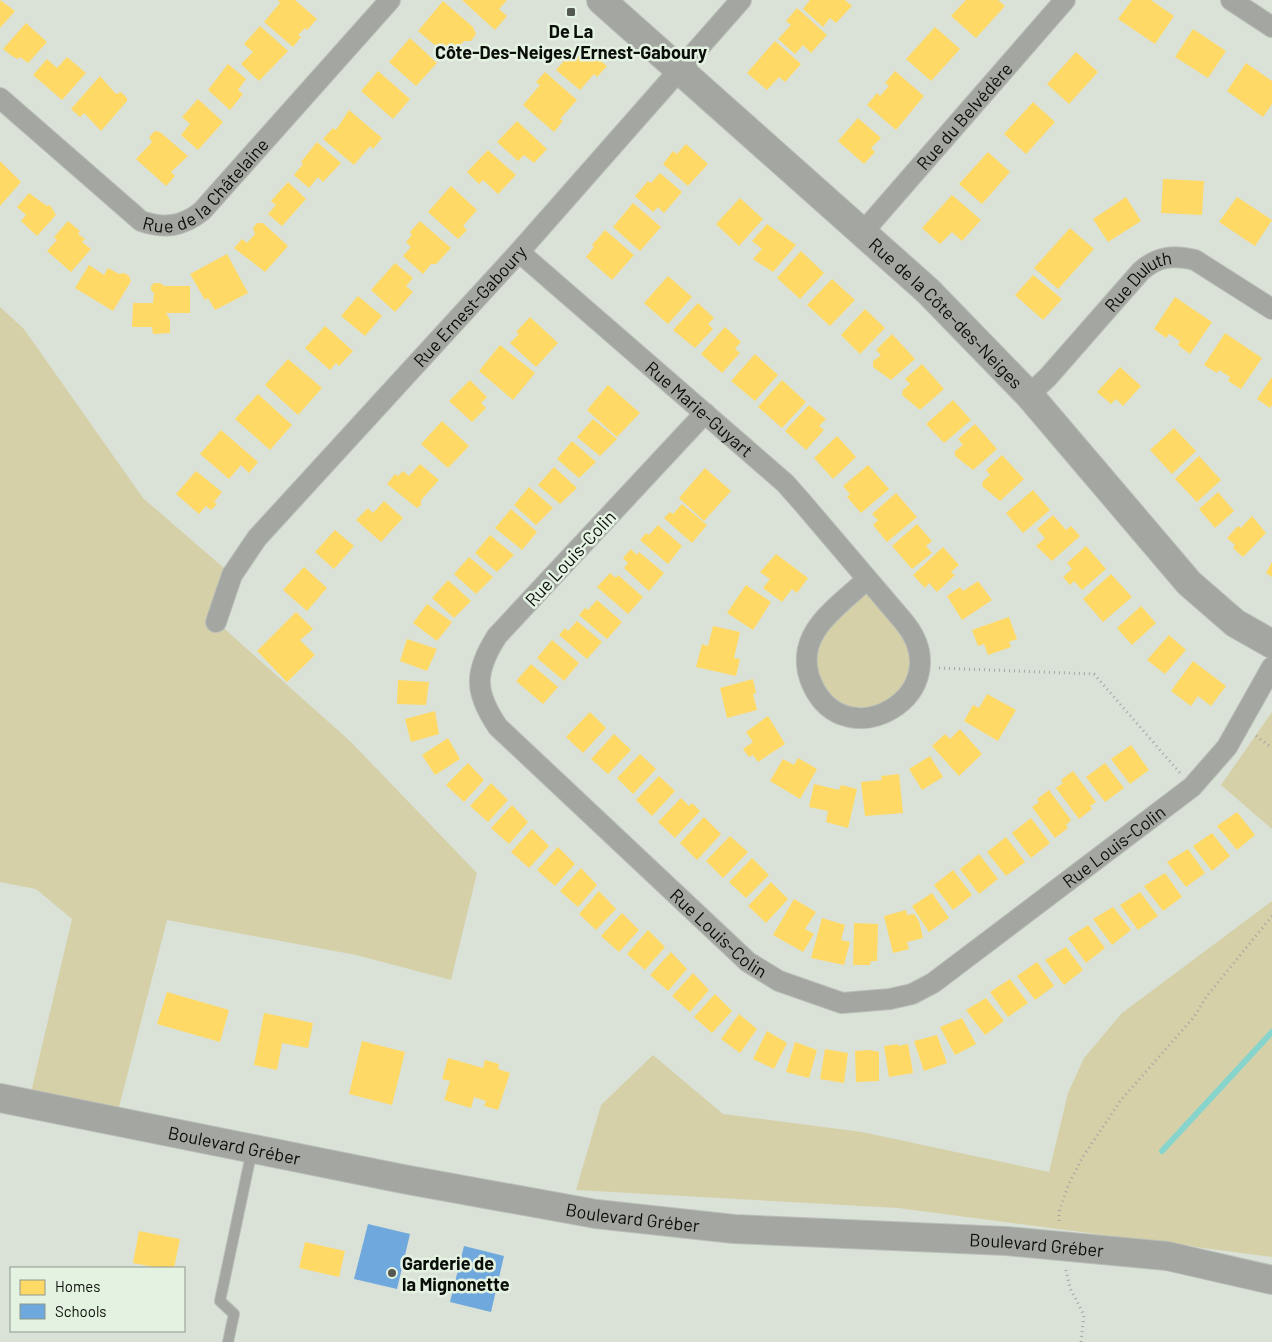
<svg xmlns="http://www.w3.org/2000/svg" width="1272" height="1342" viewBox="0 0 1272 1342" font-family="Barlow,sans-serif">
	<rect width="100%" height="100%" fill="#dae2d8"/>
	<g fill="#d6d0a8">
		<polygon points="0,307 24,329 143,498 232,575 217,622 351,742 477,873 451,980 356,955 167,920 115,1123 28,1105 72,919 36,889 0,882"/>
		<polygon points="867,579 919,650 896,708 840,713 806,664 807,651"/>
		<polygon points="1272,712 1272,829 1221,785"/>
		<polygon points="1272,901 1272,1257 898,1208 576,1190 601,1105 653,1055 723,1114 862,1132 1049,1172 1068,1093 1084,1058 1122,1013"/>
	</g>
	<g fill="#ffd966">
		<polygon points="0,0 15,11 0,28"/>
		<polygon points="278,0 295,0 317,19 307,30 305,28 298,35 301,37 293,47 264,22 280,3"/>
		<polygon points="462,0 507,0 499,9 507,16 495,30"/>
		<polygon points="810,0 845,0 852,6 836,23 830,18 823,27 803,9"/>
		<polygon points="966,0 998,0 1005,6 976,38 951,16"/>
		<polygon points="1132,0 1151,0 1174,16 1155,44 1118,19"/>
		<polygon points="443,1 473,27 476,34 471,41 464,41 449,57 418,31"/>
		<polygon points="797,8 827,35 811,53 803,45 795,54 778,39 791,25 786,21"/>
		<polygon points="26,23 47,42 28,63 20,57 18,59 12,56 3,49"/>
		<polygon points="260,26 288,51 259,81 241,64 253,52 244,44"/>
		<polygon points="935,27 960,49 931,81 906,59"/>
		<polygon points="1193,29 1226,51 1208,78 1175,57"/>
		<polygon points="410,38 437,63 416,86 389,62"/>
		<polygon points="775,41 801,64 785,82 779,77 767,90 747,73"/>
		<polygon points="573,51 583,60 590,52 607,66 597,77 594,74 580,90 556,70"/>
		<polygon points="1076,52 1098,72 1069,104 1047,84"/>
		<polygon points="67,57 86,73 62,100 33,75 47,59 57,68"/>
		<polygon points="1246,63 1272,81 1272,104 1263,117 1227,91"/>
		<polygon points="228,64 246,79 238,90 243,94 230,110 208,90"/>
		<polygon points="378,71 410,99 393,119 361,91"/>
		<polygon points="895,71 924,96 896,130 867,105 877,93 880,96 889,86 885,83"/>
		<polygon points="545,72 577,100 560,119 563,121 554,132 523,105 540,85 536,82"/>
		<polygon points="100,76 116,94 121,92 127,98 127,101 101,131 84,113 80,117 71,109"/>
		<polygon points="198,99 223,122 198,150 181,135 190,124 182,117"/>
		<polygon points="1033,102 1055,122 1026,154 1004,134"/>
		<polygon points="349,110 382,138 373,149 370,146 354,165 323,139 333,128 336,130"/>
		<polygon points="858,118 881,138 871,148 875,152 864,164 838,141"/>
		<polygon points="517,121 547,149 534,163 524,155 518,161 497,142"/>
		<polygon points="155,131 160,132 188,156 171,172 175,176 166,186 136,159 152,142 149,137"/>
		<polygon points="317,142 341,163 323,182 318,177 309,188 294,175 303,164 301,162"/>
		<polygon points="686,144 708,164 688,186 663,164 673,151 677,154"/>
		<polygon points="488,150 516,175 498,194 483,180 479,184 467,172"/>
		<polygon points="988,152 1010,172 982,204 959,184"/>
		<polygon points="0,161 21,182 0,206"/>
		<polygon points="660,173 682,192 664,213 658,207 653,212 635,196 648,181 651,183"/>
		<polygon points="1163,179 1204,181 1202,215 1161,213"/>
		<polygon points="288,182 306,199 282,226 268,214 276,205 271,201"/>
		<polygon points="451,186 477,210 463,226 467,230 458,239 428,212"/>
		<polygon points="29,193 47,206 50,205 56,215 37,236 21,221 26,215 17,207"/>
		<polygon points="952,195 981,220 962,241 952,232 940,244 922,228"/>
		<polygon points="1126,197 1141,221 1108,242 1093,219"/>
		<polygon points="1237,197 1272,220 1255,246 1219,222"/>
		<polygon points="740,198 763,219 739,246 716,224"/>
		<polygon points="633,203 661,227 640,251 613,227"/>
		<polygon points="68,221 80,231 78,234 85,239 82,242 91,249 71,272 47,251 57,240 54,237"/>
		<polygon points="420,221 451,248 436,264 431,264 423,274 403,256 411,247 406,242 412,235 410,232"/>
		<polygon points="257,223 263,223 288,246 265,272 234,248 242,239 247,243 255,234 253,228"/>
		<polygon points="767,224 796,245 773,272 753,259 762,249 752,241"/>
		<polygon points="1070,228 1094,249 1058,289 1034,268"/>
		<polygon points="605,230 634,255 612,280 586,257 594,247 592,245"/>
		<polygon points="801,251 824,273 800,299 777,278"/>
		<polygon points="227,254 248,293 215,310 208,298 205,300 190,274"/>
		<polygon points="395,263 413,278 406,286 413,292 395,312 371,290"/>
		<polygon points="89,265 104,275 108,268 119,274 124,273 129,276 131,281 113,311 75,288"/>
		<polygon points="1033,275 1062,299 1043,320 1015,295"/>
		<polygon points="668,276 692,297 668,324 644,303"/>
		<polygon points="832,279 855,300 830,326 807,305"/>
		<polygon points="154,283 160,283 164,286 190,286 190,313 166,313 170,320 170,333 153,334 152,327 132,327 133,303 153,303 154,293 151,290 151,286"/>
		<polygon points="358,296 382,316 365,336 341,316"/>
		<polygon points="1175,297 1212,322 1190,354 1178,345 1180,341 1174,337 1169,334 1166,338 1154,329"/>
		<polygon points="698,303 714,318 708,324 713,329 695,348 673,330"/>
		<polygon points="865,309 885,328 860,354 841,335"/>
		<polygon points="530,317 558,343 536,367 510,343 519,334 516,332"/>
		<polygon points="325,326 353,351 339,366 336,363 330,370 305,348"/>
		<polygon points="725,327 741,342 735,349 740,353 722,373 701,354"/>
		<polygon points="1225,333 1262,358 1241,389 1228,381 1230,377 1219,370 1217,373 1204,365"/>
		<polygon points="892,334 915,359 891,380 873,367 873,361 881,355 876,350"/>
		<polygon points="500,345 535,373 513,400 479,371"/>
		<polygon points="755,354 778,375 755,401 731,381"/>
		<polygon points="288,359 322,388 298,415 265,385"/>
		<polygon points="922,364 944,389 920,410 902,395 903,390 910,384 905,379"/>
		<polygon points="1120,367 1141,386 1123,406 1116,399 1111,404 1097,392"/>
		<polygon points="1272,377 1272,405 1270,408 1257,399"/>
		<polygon points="470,380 487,397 481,403 486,408 472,422 449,401"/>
		<polygon points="782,380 806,402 782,428 758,407"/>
		<polygon points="608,385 640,413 617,437 587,410"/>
		<polygon points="258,394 292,425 270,450 235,419"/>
		<polygon points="953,400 971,420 944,443 926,424"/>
		<polygon points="809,405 826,419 819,426 824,430 806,450 785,431"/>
		<polygon points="593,419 617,439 600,456 577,437"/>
		<polygon points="442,421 469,446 448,468 421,444"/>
		<polygon points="975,424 997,449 973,470 955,456 955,451 963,445 958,439"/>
		<polygon points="1174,428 1196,451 1172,474 1150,450"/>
		<polygon points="221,430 258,462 249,473 241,465 229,479 200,454"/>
		<polygon points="837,436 856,457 833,479 814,458"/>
		<polygon points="572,441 596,462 579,478 557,459"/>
		<polygon points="1002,455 1024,479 1000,501 982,486 983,481 990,475 986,470"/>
		<polygon points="1199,456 1221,480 1197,502 1175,479"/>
		<polygon points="420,464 439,480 421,500 421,505 417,508 387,484 395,474 398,476 403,471 409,476"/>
		<polygon points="868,465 889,489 861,513 847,497 850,494 843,486"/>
		<polygon points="554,467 577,488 560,504 538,485"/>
		<polygon points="705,468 731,491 704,521 679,498"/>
		<polygon points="196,471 222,492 214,502 217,504 211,510 206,506 199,514 176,494"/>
		<polygon points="529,487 553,508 536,525 514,505"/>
		<polygon points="1033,490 1050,510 1023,533 1006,513"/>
		<polygon points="1218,492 1234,511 1215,528 1199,509"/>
		<polygon points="896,493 917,517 887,542 873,525 878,520 872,514"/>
		<polygon points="384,501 403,518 381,542 356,520 368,508 373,513"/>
		<polygon points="682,504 707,525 692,543 664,518 670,512 673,514"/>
		<polygon points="511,509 537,532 522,550 495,528"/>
		<polygon points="1053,515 1066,530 1071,526 1080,536 1052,561 1036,546 1045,538 1037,529"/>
		<polygon points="1252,516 1266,533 1243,557 1233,548 1235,545 1227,538 1238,526 1241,528"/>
		<polygon points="917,524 932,541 926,546 932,553 912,569 892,546"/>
		<polygon points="658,525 682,546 668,564 640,540 646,533 649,535"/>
		<polygon points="335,530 354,546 334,569 315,552"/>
		<polygon points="490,535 514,555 497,572 475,553"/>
		<polygon points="1086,546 1106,569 1082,590 1074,581 1070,585 1063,577 1072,569 1067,563"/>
		<polygon points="943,547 959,565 951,572 955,575 937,592 929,583 925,588 913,575"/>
		<polygon points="631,549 637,555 639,552 664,573 649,591 624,568 628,563 623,558"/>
		<polygon points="776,554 808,578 797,593 792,589 782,602 763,588 770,579 760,572"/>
		<polygon points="469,557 493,577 476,594 454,574"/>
		<polygon points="1272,562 1272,577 1266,573"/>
		<polygon points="304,567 327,588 307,611 283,590"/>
		<polygon points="610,573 616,578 618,575 643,597 628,614 597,587"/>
		<polygon points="1111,574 1132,597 1103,622 1083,599"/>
		<polygon points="448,580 471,601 454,618 432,598"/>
		<polygon points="978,581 992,600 962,620 947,596 960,587 963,591"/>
		<polygon points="746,585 771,602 753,630 727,613"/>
		<polygon points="597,600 622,622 607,639 579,615 585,608 588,610"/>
		<polygon points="427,604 452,622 437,641 413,623"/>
		<polygon points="1141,606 1156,623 1132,645 1117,628"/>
		<polygon points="296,612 313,629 300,640 315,655 287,682 257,651"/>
		<polygon points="1009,617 1017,639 1009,642 1011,647 988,655 984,644 978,646 972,630"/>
		<polygon points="577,621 602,642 587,659 559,635 565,628 568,631"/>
		<polygon points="713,626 740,632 734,658 740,659 736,676 696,667 702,644 708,646"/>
		<polygon points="1169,635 1186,650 1165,674 1147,660"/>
		<polygon points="407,639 437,649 427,671 400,661"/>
		<polygon points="552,640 579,663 564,681 537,658"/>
		<polygon points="1193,661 1226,686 1211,706 1198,696 1191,706 1171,691"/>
		<polygon points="531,664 558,687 543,704 516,681"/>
		<polygon points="753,679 756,693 753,694 757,710 727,718 720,688"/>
		<polygon points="398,680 429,682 426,705 397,704"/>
		<polygon points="987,694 1016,710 998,741 964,721 973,705 979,708"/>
		<polygon points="435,711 439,734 411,742 405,719"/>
		<polygon points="590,712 606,728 583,753 566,737"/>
		<polygon points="768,716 785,744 758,762 753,755 749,757 743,749 753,742 746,732"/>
		<polygon points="960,729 982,754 959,776 932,746 945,734 950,739"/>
		<polygon points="614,734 631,750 608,774 591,759"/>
		<polygon points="448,738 460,759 435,775 422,755"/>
		<polygon points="1131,745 1149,770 1130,784 1111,759"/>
		<polygon points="640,754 656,769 633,794 617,778"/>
		<polygon points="930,756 943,777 922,790 909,769"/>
		<polygon points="798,758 817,769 800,799 770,781 783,759 794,765"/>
		<polygon points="468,763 484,780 464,802 446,785"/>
		<polygon points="1105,763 1124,788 1105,802 1086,777"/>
		<polygon points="1073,771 1096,802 1090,806 1092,809 1079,819 1056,788 1063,783 1061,780"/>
		<polygon points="899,774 903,813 865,816 861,782 882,780 881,776"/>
		<polygon points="659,776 675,791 652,816 636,800"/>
		<polygon points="491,783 508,800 488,822 470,806"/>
		<polygon points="814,784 839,790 841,785 857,789 848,828 826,822 828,811 809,807"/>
		<polygon points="1049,790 1071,820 1066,825 1068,828 1055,838 1032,807 1039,802 1037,799"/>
		<polygon points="681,798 689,806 692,803 700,811 675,838 658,822"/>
		<polygon points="512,805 528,822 509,844 491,828"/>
		<polygon points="1237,812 1255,835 1237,850 1217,826"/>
		<polygon points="704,817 721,834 697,860 680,843"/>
		<polygon points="1031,818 1050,843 1031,858 1012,833"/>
		<polygon points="532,829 549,846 529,868 511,852"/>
		<polygon points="1212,833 1230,856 1212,871 1193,846"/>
		<polygon points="730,836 748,852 723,878 706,861"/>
		<polygon points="1006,837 1025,862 1006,876 987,852"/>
		<polygon points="558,847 575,864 555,886 537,870"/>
		<polygon points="1188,849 1205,873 1186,887 1167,862"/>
		<polygon points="979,854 998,879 979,894 960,869"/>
		<polygon points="752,858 769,875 746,898 729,882"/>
		<polygon points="581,868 597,885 578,907 560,891"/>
		<polygon points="953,870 972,895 953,910 934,885"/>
		<polygon points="1165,873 1182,897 1163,911 1144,886"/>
		<polygon points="771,882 788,899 766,923 748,906"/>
		<polygon points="599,891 616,909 596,930 579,914"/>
		<polygon points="1140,892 1158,916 1138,930 1120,905"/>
		<polygon points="932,893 949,918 929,932 912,906"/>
		<polygon points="794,899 816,912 805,929 814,934 803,952 773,935"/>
		<polygon points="1113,907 1131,930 1112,945 1093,919"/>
		<polygon points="906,910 907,915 914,914 919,921 923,938 907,942 909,949 893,953 884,916"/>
		<polygon points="622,913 639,930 619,952 601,936"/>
		<polygon points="822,918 845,925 841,940 850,942 844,965 811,958"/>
		<polygon points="854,923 878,924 877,961 871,961 870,965 853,965"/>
		<polygon points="1088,925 1105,948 1086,963 1068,938"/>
		<polygon points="648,930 665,947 645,970 627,954"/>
		<polygon points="1066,947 1083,970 1064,985 1045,960"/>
		<polygon points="671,952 687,969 668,991 650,975"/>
		<polygon points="1037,962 1054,986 1035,1000 1017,976"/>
		<polygon points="693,973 709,990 690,1012 672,996"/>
		<polygon points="1010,979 1028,1003 1008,1017 990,992"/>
		<polygon points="167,992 229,1010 220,1042 157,1024"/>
		<polygon points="715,994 732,1011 712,1033 694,1017"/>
		<polygon points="986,998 1004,1021 985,1035 966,1010"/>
		<polygon points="264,1013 313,1023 308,1048 282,1043 277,1070 254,1065"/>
		<polygon points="739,1014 757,1029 740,1053 721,1039"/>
		<polygon points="962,1018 976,1044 955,1055 940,1027"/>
		<polygon points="767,1031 787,1043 774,1069 753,1059"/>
		<polygon points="937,1035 947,1063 924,1071 914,1041"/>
		<polygon points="362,1041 405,1052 392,1105 349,1094"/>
		<polygon points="795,1042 817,1050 809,1078 786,1072"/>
		<polygon points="898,1044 898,1046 908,1044 913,1073 889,1077 884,1046"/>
		<polygon points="825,1049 848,1053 844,1083 820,1079"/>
		<polygon points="870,1050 879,1052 879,1081 856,1082 855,1051"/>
		<polygon points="448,1058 483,1068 485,1060 499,1064 498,1069 510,1073 498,1110 484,1106 486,1101 474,1097 471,1108 444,1100 450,1081 442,1079"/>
		<polygon points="139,1231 180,1239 174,1268 159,1268 133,1263"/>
		<polygon points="305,1242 345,1251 339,1277 299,1268"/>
	</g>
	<g fill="#6fa8dc">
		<polygon points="368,1224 410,1234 397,1289 354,1279"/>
		<polygon points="464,1246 504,1256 491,1312 450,1302"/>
	</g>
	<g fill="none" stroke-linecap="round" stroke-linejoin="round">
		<polyline stroke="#86d4cc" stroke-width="6" points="1162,1151 1272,1032"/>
		<g stroke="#babfb8" stroke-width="12">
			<polyline id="lane" points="228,1342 234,1314 220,1301 252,1150"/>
		</g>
		<g stroke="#babfb8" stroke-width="22">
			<g id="street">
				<polyline points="1231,0 1272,27"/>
				<path id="s1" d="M0,98L141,221C164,229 182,227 202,211L390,0"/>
				<path id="s2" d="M863,232L1065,0"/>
				<path id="s3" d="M519,252L785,483L801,501L904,622C962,693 846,761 812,684C804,666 805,647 816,630C828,611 851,595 867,579"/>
				<path id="s4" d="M1029,395L1048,377L1141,271C1158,256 1173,255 1195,260L1272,309"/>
				<path id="s5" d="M705,413L497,636C474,672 474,692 498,727L748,962L779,981L842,1003L890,999L912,994L933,983L1192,787L1227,747L1272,667"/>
				<path id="s6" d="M216,622L232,575L257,538L519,252L741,0"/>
			</g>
		</g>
		<g stroke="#babfb8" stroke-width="30">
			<g id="secondary">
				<path id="s7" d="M601,0L928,291L1029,395L1189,583L1235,623L1272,644"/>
				<path id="s8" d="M0,1098L403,1179L596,1214L734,1229L1006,1241L1167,1256L1272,1280"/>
			</g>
		</g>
		<g stroke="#a3a6a1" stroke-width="3" stroke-dasharray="1 4" stroke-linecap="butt">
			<polyline points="939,668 1094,674 1180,773"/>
			<polyline points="1256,736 1272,748"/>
			<polyline points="1059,1221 1059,1212 1068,1186 1082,1158 1121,1100 1194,1017 1207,996 1272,916"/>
			<polyline points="1066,1270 1070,1288 1084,1315 1081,1342"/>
		</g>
		<use href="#lane" stroke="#a4a6a2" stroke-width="10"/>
		<use href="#street" stroke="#a4a6a2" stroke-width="20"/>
		<use href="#secondary" stroke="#a3a6a1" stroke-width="28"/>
	</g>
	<g fill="#535851" stroke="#e4f2e2" stroke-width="2">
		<rect x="566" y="7" width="10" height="10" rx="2.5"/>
		<circle cx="392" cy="1273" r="5"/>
	</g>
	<g text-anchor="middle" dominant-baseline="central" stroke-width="5" stroke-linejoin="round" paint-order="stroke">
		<g font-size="18" font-weight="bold" fill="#0a0e09" stroke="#e4f2e2">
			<text x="571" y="31">De La<tspan x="571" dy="21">Côte-Des-Neiges/Ernest-Gaboury</tspan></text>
			<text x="402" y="1263" text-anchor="start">Garderie de<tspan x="402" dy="21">la Mignonette</tspan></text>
		</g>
		<g font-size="18" fill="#0a0e09" stroke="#e4f2e2">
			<text stroke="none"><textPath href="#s2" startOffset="154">Rue du Belvédère</textPath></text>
			<text stroke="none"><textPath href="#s1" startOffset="268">Rue de la Châtelaine</textPath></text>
			<text stroke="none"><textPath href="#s4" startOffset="159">Rue Duluth</textPath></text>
			<text stroke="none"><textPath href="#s6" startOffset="409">Rue Ernest-Gaboury</textPath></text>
			<text stroke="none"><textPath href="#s7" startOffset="466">Rue de la Côte-des-Neiges</textPath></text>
			<text stroke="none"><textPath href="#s3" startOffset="239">Rue Marie-Guyart</textPath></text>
			<text transform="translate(570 558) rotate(-47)">Rue Louis-Colin</text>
			<text stroke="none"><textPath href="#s5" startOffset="1171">Rue Louis-Colin</textPath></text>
			<text stroke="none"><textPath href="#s5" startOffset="706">Rue Louis-Colin</textPath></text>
			<text stroke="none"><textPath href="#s8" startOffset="239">Boulevard Gréber</textPath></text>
			<text stroke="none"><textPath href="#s8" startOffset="644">Boulevard Gréber</textPath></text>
			<text stroke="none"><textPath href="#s8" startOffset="1049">Boulevard Gréber</textPath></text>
		</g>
	</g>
	<rect x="10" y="1267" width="175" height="65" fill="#e4f2e2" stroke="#8d978b"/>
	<rect x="20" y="1280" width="25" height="15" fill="#ffd966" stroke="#8d978b"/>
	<text x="55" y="1292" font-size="15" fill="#0a0e09">Homes</text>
	<rect x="20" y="1304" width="25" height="15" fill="#6fa8dc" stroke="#8d978b"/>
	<text x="55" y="1317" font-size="15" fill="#0a0e09">Schools</text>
</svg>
